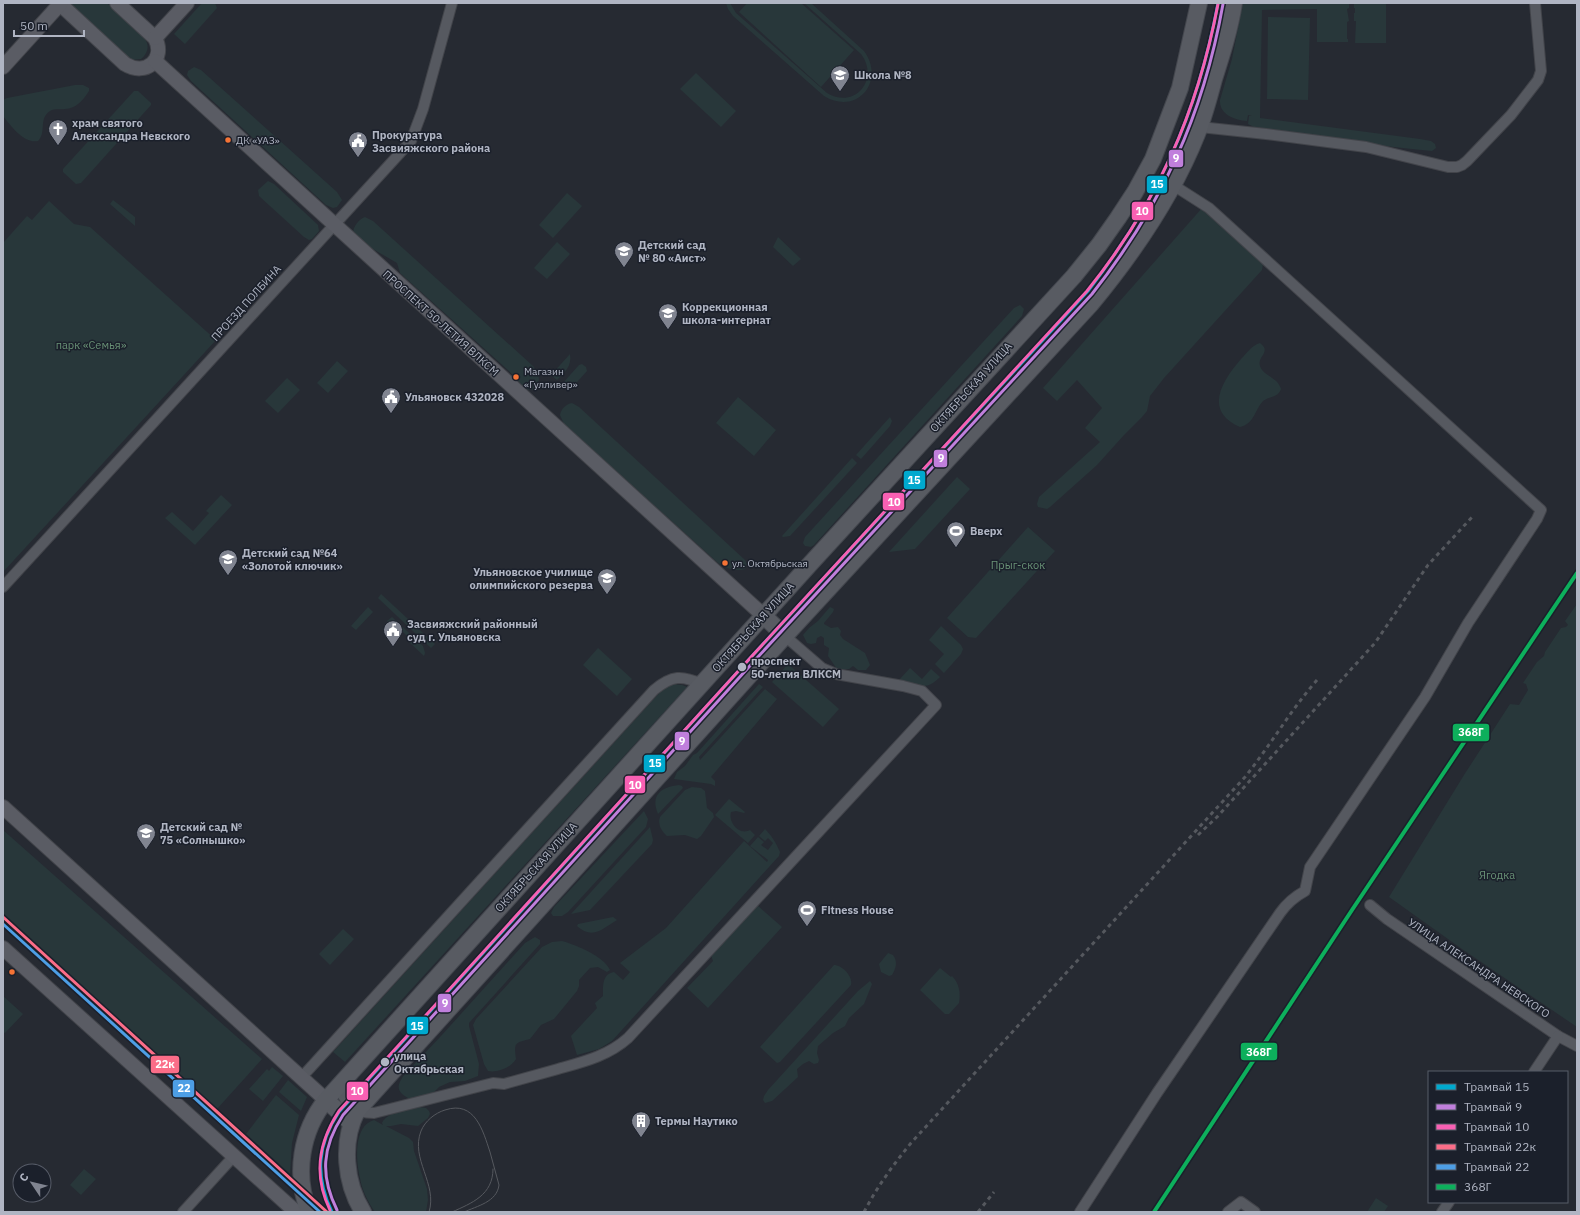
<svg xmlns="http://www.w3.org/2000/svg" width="1580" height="1215" viewBox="0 0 1580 1215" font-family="'IBM Plex Sans',sans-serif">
	<rect width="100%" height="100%" fill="#262a32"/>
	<g fill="#28373a">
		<path d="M71,3H107C116,11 144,33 147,43C149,49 146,55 141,59L131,60L73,8Z"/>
		<polygon points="202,3 215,3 217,8 185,44 174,34"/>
		<path d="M726,3H730L736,13L827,93C855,110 880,79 861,54L804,3H811L864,51C886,81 857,116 824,96L733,16L728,9Z"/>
		<polygon points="747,3 801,3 854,50 821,87 739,12"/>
		<path d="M1243,3H1349V8L1347,9L1349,21L1347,22V39H1348V42H1317V9L1262,10L1260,118L1420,139L1431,141L1435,144L1436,148L1432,151C1373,146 1313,134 1254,127L1248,124L1249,116H1252L1248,115L1247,121C1235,120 1219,115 1220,100L1232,59Z"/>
		<polygon points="1354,3 1386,3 1386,43 1355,43 1356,21 1354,21 1354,13 1355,13 1355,8 1354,8"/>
		<polygon points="1268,17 1310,18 1308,100 1267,99"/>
		<polygon points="194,67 201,70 337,192 342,200 337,207 333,208 326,205 191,81 187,75 188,71"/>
		<polygon points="696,73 736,111 721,127 680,89"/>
		<path d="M75,85H83L89,88V91C84,99 76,109 65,109C60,110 55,108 50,111C38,119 47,132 38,141C24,144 11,126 3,116V100L7,98Z"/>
		<polygon points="134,91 138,91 151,103 151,105 81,183 76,184 63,172 63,169"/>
		<polygon points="268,181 274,184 318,225 319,231 312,239 309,240 304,237 259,196 258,190"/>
		<polygon points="567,193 582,206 553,238 539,225"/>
		<polygon points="113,200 135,217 135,226 110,204"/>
		<polygon points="49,201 74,224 90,227 216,340 3,572 3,243 27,216 32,220"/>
		<polygon points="1203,207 1263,264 1262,270 1164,378 1150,396 1147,411 1142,417 1124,435 1097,465 1050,507 1047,509 1038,507 1037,504 1039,497 1100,442 1085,428 1102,408 1077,380 1057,401 1043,388"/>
		<path d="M365,217L373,221L533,366C540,374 542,384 532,390L525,389L509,371L400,273L397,263L366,245L353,233C353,227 359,219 365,217Z"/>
		<polygon points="778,237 801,259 793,266 773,247"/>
		<polygon points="557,242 570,254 547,279 534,268"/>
		<polygon points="1020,305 1024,309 1022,316 814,545 811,547 805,546 803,543 805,537 1014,308"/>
		<path d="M1260,343C1272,352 1257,356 1260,366C1263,376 1278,377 1281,389C1278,398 1269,396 1263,401C1254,411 1255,423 1240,427C1203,411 1222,381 1241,359C1246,354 1252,345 1260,343Z"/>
		<path d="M570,354C572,366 565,372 557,380L551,375Z"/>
		<polygon points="337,361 348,371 328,393 317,383"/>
		<polygon points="582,364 586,367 587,371 569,391 562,384 579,365"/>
		<polygon points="287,378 300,390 278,413 265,401"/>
		<polygon points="738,397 776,430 754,456 716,423"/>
		<path d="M572,403L579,407L745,560L747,564L745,569C735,572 725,568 717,562L564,424L560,415C561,409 566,404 572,403Z"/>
		<polygon points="890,417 892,421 890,426 861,459 856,455"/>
		<polygon points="852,458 857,463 790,536 783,537 782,536"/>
		<polygon points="957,477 970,489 915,549 889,552"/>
		<polygon points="221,495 232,505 195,545 165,518 172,512 193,531 209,513 206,511"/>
		<polygon points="1028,527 1055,551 976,638 968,637 947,618"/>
		<polygon points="381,594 435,644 431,648 378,598"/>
		<polygon points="1577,604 1577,1027 1462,949 1389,897 1464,775 1510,704 1519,705 1528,690 1526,684 1523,683 1537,662 1544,656 1545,652 1561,628 1566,627 1568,625 1565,621"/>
		<polygon points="368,607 373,612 356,630 351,626"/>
		<polygon points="830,607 834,609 833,612 824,623 824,624 831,628 838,627 841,631 840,635 843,639 865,653 870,665 866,670 858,670 853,666 849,669 837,669 828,656 829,648 824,645 824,638 821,636 817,638 816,643 811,644 807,643 803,635 809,628 818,621"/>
		<polygon points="392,617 423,646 425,653 424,656 407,640 408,637 400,629 397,631 387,621"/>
		<polygon points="941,626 961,645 963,649 961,654 944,673 935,664 944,654 929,640"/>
		<polygon points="598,648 632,679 617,696 583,665"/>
		<polygon points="788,664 839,709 823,727 772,682"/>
		<path d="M910,668L922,679L931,669L940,677C927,691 915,687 899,680Z"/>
		<polygon points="672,684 682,685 687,687 345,1062 333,1052 662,690"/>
		<polygon points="759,684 763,687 699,757 700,760 765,689 777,699 711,777 715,781 715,786 711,784 674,779 677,772 685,766 693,755 697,753"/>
		<path d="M679,785L682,786L683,788L658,814C650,795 661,787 679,785Z"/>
		<path d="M692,787L701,788L705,791L707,808L713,813L714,817L701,836L697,839L685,835L667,836C662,832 657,824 660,817L685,790Z"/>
		<path d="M729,799L745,812L744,813L736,811L731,812C728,822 739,836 750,830L755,835L748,843L715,815Z"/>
		<polygon points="644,811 648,819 646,827 568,912 562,916 553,916 551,913 554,907"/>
		<polygon points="650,827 653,840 652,844 590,910 571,914"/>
		<path d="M765,829C772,836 776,843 780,852L779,856L612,1041L599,1049L577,1055L571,1036L597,1008L595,1003L603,996C603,986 602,974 614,972L623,980L630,972L620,963L666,928L744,841L767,862L768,860L750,846L758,837L764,842L761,845L768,850L773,843L768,838L765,841L759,836Z"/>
		<polygon points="3,830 262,1059 217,1109 3,916"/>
		<polygon points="757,905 782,927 708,1008 687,988 713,961 711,955"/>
		<path d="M613,917L617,920C602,929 593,940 577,926L578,924Z"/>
		<polygon points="343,929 354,939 330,965 319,954"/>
		<path d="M535,937L540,940V944L469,1023V1026L479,1064L478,1076L465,1081L450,1082L439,1087L433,1093L412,1100C398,1093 394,1088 405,1074L441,1036L525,943Z"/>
		<path d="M562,941C576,945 604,956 610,970L607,972L598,967L590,968L579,980V986L577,991L554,1019L541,1025L530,1039C514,1043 514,1043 516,1059C511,1068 497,1073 488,1071L484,1064L473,1025L476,1019L542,947L552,942Z"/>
		<path d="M888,953L893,955C898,962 896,968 892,975L889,976L881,972L879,964Z"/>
		<path d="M834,965C842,965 853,976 851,985L780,1062L777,1063L760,1047Z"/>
		<path d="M940,968L951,977L952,976C959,983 961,993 959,1003L949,1014H945L920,990Z"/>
		<polygon points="870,981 872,984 864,1004 849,1018 845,1026 833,1033 818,1046 817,1053 819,1060 818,1063 814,1064 809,1061 803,1064 797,1069 798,1077 772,1101 765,1103 763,1100 764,1096 768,1090 858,991"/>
		<polygon points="3,996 23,1014 5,1033 3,1032"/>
		<polygon points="272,1067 283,1076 263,1101 249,1089 267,1069 269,1071"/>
		<polygon points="288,1080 307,1097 301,1111 279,1092"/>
		<polygon points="276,1095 299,1115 292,1143 290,1174 246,1134"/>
		<path d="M419,1107L426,1108L429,1111L430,1114L428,1118L418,1126L401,1124L391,1126H386L409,1138L413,1142L414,1151L427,1189L428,1200L426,1212H375C368,1202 362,1190 360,1178C356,1161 353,1126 374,1120L383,1125L382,1123C387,1112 408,1109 419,1107Z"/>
		<polygon points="84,1169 96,1179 81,1195 70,1185"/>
		<polygon points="1376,1198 1388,1206 1384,1212 1367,1212"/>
	</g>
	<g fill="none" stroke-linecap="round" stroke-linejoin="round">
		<g stroke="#42444a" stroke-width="12">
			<g id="street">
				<polyline points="1200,127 1266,134 1366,147 1448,167 1457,167 1462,165 1467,161 1511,115 1538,80 1541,71 1535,3"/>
				<polyline points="3,587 411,141 423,109 452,3"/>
				<polyline points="1370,905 1387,919 1558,1036 1577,1046"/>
				<polyline points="1534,1072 1558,1036"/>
				<path d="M301,1078L654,690C672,675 682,675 702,684"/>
				<path d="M341,1083C341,1104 355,1113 374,1113L493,1083L504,1084C522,1079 540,1074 558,1069C583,1062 608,1056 628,1038L936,705L922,691L903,686L836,674L822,668L785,636"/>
				<polyline points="183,1212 234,1156"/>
				<path d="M1080,1212L1157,1093L1280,913C1287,903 1294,897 1305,891L1310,867L1425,697L1468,623L1537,519L1541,510L1209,208L1173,185"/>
				<polyline points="1228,1212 1241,1202 1255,1212"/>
				<polyline points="1442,1212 1449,1202"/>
			</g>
		</g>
		<g stroke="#42444a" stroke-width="16">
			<g id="secondary">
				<path d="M59,3L125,64C146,77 166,59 155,38L117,3"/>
				<polyline points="155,38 187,3"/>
				<polyline points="155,61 764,616"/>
				<polyline points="3,67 61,3"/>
				<polyline points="3,807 326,1100"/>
				<polyline points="3,948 296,1212"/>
			</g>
		</g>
		<g stroke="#44474e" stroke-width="18">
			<g id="primary">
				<polyline points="764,616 785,636"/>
				<polyline points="326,1100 351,1123"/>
				<path d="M309,1212C294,1175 301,1131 326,1100L811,563L1074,276L1099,245L1118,218L1135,192L1153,159L1180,88L1199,3"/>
				<path d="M363,1212C345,1183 341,1142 357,1111L785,636L1091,304C1134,252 1172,197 1197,134C1204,117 1209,98 1214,79C1222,54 1230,29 1234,3"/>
			</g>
		</g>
		<use href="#street" stroke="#565960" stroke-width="10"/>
		<use href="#secondary" stroke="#5a5c64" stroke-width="14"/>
		<use href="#primary" stroke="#585b62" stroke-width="16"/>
		<g stroke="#55585e" stroke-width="1">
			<path d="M429,1212C438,1184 410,1159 421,1131C425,1121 435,1113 445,1110C475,1100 483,1131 490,1152C493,1163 496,1174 499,1185C497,1202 477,1206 464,1212"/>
			<path d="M452,1212C472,1203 493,1195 493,1169"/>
		</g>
		<g stroke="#55585e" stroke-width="3" stroke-dasharray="4 4" stroke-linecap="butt">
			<polyline points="1198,835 1217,817 1375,643 1428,565 1473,516"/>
			<path d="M864,1212C877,1187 893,1165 911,1143L1245,777C1270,746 1290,711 1317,680"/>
			<polyline points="978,1212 994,1192"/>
		</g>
		<g stroke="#1b202b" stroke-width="7">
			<polyline id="rail-1" points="1154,1212 1352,910 1577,573"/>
		</g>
		<use href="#rail-1" stroke="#0daf5c" stroke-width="4"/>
		<g stroke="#1b202b" stroke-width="6">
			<path id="tram-1" d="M332,1212C315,1176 317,1145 339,1112L753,655L1088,291C1158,200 1197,116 1218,3"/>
		</g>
		<g stroke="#1b202b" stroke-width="6">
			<path id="tram-2" d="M337,1210C320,1176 322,1147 343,1115L757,658L1092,294C1162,205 1203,116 1223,4"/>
		</g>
		<g stroke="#1b202b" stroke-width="6">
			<path id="tram-3" d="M330,1210C313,1175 318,1143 339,1111L752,656L1087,291C1157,204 1197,114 1218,4"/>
		</g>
		<g stroke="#1b202b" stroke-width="6">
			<polyline id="tram-4" points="3,917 327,1212"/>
		</g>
		<g stroke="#1b202b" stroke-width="6">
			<polyline id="tram-5" points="3,924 320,1212"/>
		</g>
		<use href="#tram-1" stroke="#00a9ce" stroke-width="3"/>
		<use href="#tram-2" stroke="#c07fdc" stroke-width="3"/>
		<use href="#tram-3" stroke="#f860b3" stroke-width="3"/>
		<use href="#tram-4" stroke="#fb6d88" stroke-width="3"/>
		<use href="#tram-5" stroke="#4d9ee5" stroke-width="3"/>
	</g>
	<defs>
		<g id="school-pin" transform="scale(1)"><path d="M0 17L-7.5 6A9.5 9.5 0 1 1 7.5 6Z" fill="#808490" stroke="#1b202b"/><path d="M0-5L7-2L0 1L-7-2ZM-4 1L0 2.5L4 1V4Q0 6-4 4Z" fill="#fff"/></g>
		<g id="church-pin" transform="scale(1)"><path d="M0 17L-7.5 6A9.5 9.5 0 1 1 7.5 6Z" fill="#808490" stroke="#1b202b"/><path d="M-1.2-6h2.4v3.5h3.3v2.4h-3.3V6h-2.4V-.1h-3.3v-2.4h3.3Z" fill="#fff"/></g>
		<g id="civic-pin" transform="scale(1)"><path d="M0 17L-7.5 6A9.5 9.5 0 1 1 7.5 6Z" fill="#808490" stroke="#1b202b"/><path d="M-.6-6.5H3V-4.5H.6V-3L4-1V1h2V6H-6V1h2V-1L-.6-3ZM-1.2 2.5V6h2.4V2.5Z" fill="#fff"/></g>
		<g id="stadium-pin" transform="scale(1)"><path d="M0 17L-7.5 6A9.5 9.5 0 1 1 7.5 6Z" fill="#808490" stroke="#1b202b"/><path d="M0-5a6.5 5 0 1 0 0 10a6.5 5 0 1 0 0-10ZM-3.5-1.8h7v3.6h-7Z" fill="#fff"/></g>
		<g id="university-pin" transform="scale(1)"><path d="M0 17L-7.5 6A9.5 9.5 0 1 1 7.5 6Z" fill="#808490" stroke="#1b202b"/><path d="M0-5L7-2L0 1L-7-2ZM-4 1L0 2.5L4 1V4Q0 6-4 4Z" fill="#fff"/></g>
		<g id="building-pin" transform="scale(1)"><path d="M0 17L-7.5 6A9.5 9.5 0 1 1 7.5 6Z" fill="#808490" stroke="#1b202b"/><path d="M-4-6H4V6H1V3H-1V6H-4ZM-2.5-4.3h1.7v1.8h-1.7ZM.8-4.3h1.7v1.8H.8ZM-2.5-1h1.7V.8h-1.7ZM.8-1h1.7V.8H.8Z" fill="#fff"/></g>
	</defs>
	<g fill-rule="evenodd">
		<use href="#school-pin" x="840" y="75"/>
		<use href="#church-pin" x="58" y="129"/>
		<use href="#civic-pin" x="358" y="141"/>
		<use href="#school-pin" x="624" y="251"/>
		<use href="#school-pin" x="668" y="313"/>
		<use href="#civic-pin" x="391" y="397"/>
		<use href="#stadium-pin" x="956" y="531"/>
		<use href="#school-pin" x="228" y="559"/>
		<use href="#university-pin" x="607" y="578"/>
		<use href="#civic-pin" x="393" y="630"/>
		<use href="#school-pin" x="146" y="833"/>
		<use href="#stadium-pin" x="807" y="910"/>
		<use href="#building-pin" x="641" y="1121"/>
	</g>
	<g fill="#f57335" stroke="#1b202b" stroke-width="1.5">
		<circle cx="228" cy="140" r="3.5"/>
		<circle cx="516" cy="377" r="3.5"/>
		<circle cx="725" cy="563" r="3.5"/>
		<circle cx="12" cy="972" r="3.5"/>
	</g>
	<g fill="#b0b5c3" stroke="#1b202b" stroke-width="1.5">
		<circle cx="742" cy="667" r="5"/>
		<circle cx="385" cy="1062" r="5"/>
	</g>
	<g text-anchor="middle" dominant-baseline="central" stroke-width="3" stroke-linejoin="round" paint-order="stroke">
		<g font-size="10" fill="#b0b5c3" stroke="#1b202b" text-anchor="start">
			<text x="236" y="140">ДК «УАЗ»</text>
			<text x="524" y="371">Магазин<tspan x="524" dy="13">«Гулливер»</tspan></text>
			<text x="732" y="563">ул. Октябрьская</text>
		</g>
		<g font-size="11" font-weight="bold" fill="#b0b5c3" stroke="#1b202b" text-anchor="start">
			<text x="854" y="75">Школа №8</text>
			<text x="72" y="123">храм святого<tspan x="72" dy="13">Александра Невского</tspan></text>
			<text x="372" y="135">Прокуратура<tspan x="372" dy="13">Засвияжского района</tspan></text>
			<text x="638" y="245">Детский сад<tspan x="638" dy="13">№ 80 «Аист»</tspan></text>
			<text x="682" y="307">Коррекционная<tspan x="682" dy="13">школа-интернат</tspan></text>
			<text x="405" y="397">Ульяновск 432028</text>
			<text x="970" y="531">Вверх</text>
			<text x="242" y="553">Детский сад №64<tspan x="242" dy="13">«Золотой ключик»</tspan></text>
			<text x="593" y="572" text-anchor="end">Ульяновское училище<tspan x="593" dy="13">олимпийского резерва</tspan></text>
			<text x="407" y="624">Засвияжский районный<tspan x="407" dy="13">суд г. Ульяновска</tspan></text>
			<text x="160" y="827">Детский сад №<tspan x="160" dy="13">75 «Солнышко»</tspan></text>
			<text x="821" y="910">Fitness House</text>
			<text x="655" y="1121">Термы Наутико</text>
		</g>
		<g font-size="11" fill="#b0b5c3" stroke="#1b202b">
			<text transform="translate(246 303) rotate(-48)">ПРОЕЗД ПОЛБИНА</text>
			<text transform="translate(441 323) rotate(42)">ПРОСПЕКТ 50-ЛЕТИЯ ВЛКСМ</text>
			<text transform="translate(971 387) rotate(-48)">ОКТЯБРЬСКАЯ УЛИЦА</text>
			<text transform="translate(753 627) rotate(-48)">ОКТЯБРЬСКАЯ УЛИЦА</text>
			<text transform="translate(536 867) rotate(-48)">ОКТЯБРЬСКАЯ УЛИЦА</text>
			<text transform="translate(1479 968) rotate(34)">УЛИЦА АЛЕКСАНДРА НЕВСКОГО</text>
		</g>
		<g font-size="11" fill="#699276" stroke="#1b202b">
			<text x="91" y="345">парк «Семья»</text>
			<text x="1018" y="565">Прыг-скок</text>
			<text x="1497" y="875">Ягодка</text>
		</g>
		<g font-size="11" font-weight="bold" fill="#b0b5c3" stroke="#1b202b" text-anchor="start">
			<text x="751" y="661">проспект<tspan x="751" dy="13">50-летия ВЛКСМ</tspan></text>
			<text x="394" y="1056">улица<tspan x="394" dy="13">Октябрьская</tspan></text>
		</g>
	</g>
	<g stroke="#1b202b" stroke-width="1.5">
		<rect x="1168" y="149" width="16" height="19" rx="4" fill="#c07fdc"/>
		<rect x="1146" y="175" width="22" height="19" rx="4" fill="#00a9ce"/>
		<rect x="1131" y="201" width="23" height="20" rx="4" fill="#f860b3"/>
		<rect x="933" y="449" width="15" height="19" rx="4" fill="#c07fdc"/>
		<rect x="903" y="470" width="23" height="20" rx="4" fill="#00a9ce"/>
		<rect x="882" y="492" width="23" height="19" rx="4" fill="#f860b3"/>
		<rect x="1452" y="723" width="38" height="19" rx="4" fill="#0daf5c"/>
		<rect x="674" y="731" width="16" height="20" rx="4" fill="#c07fdc"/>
		<rect x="643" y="754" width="23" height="19" rx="4" fill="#00a9ce"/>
		<rect x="624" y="775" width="22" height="19" rx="4" fill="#f860b3"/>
		<rect x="437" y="993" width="15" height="20" rx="4" fill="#c07fdc"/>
		<rect x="406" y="1016" width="23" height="19" rx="4" fill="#00a9ce"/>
		<rect x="1240" y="1042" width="38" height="19" rx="4" fill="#0daf5c"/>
		<rect x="150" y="1055" width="30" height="19" rx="4" fill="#fb6d88"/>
		<rect x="172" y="1079" width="23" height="19" rx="4" fill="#4d9ee5"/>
		<rect x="346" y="1081" width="23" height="20" rx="4" fill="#f860b3"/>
	</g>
	<g font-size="11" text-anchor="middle" font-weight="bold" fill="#fff">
		<text x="1176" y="162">9</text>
		<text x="1157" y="188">15</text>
		<text x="1142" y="215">10</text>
		<text x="941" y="462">9</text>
		<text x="914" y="484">15</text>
		<text x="894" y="506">10</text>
		<text x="1471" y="736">368Г</text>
		<text x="682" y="745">9</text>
		<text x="655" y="767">15</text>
		<text x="635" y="789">10</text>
		<text x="445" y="1007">9</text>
		<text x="417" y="1030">15</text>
		<text x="1259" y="1056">368Г</text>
		<text x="165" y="1068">22к</text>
		<text x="184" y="1092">22</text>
		<text x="357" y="1095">10</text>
	</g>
	<rect width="1580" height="1215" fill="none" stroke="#b0b5c3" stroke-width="8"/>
	<rect x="1428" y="1071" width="140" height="132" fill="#1b202b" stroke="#575c68"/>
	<rect x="1436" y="1084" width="20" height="6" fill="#00a9ce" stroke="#575c68"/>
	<text x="1464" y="1091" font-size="12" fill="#b0b5c3">Трамвай 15</text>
	<rect x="1436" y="1104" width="20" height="6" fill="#c07fdc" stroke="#575c68"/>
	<text x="1464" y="1111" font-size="12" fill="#b0b5c3">Трамвай 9</text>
	<rect x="1436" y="1124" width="20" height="6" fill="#f860b3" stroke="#575c68"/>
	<text x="1464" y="1131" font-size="12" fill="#b0b5c3">Трамвай 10</text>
	<rect x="1436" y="1144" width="20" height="6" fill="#fb6d88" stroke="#575c68"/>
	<text x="1464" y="1151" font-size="12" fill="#b0b5c3">Трамвай 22к</text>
	<rect x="1436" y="1164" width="20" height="6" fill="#4d9ee5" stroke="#575c68"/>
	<text x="1464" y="1171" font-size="12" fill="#b0b5c3">Трамвай 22</text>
	<rect x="1436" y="1184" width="20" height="6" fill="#0daf5c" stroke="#575c68"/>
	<text x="1464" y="1191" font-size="12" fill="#b0b5c3">368Г</text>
	<g transform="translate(32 1183) rotate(305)"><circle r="19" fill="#1b202b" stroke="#575c68"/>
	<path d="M0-3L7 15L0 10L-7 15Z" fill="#808490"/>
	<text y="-6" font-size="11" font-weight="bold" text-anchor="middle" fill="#b0b5c3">С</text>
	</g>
	<path d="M14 30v6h70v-6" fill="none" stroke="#b0b5c3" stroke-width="2"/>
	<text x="20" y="30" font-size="12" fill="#b0b5c3" stroke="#1b202b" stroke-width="3" paint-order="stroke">50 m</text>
</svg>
